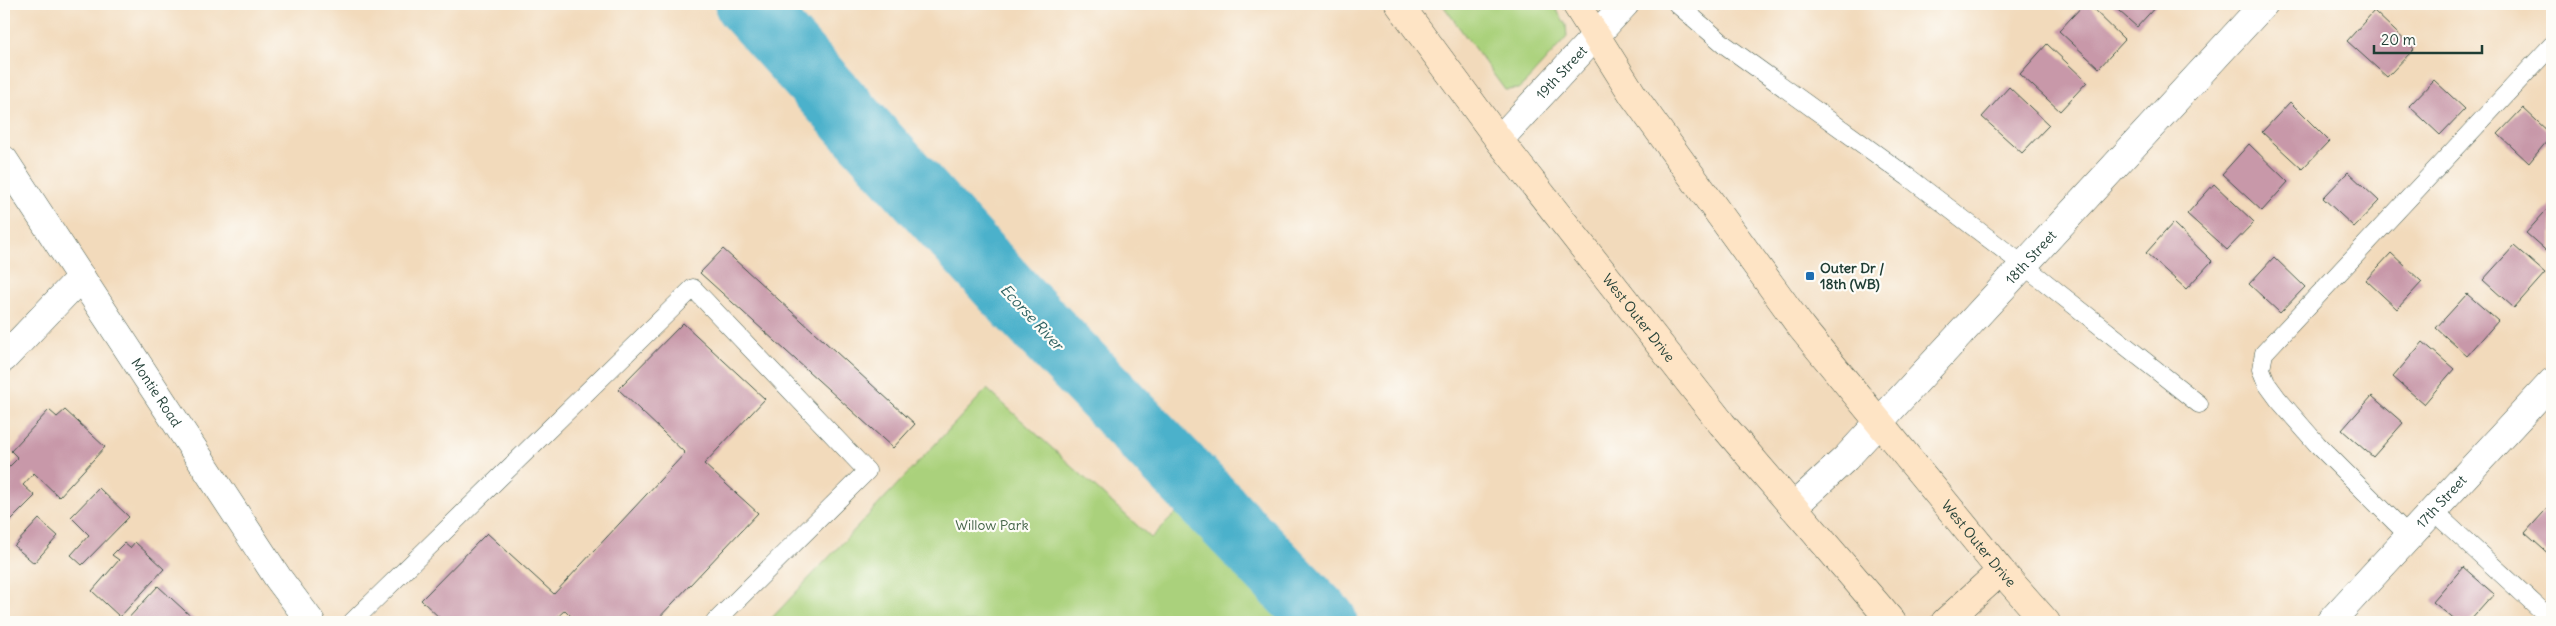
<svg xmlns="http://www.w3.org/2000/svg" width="2556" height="626" viewBox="0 0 2556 626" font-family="Delius,sans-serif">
	<rect width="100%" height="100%" fill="#fdfcf7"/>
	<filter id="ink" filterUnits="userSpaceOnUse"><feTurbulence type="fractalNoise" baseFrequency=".02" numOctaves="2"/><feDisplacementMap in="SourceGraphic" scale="10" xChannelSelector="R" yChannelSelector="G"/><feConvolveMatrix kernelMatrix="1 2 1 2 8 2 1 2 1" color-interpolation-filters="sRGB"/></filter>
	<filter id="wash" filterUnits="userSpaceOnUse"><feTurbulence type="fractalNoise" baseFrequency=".0096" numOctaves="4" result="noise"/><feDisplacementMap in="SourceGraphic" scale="20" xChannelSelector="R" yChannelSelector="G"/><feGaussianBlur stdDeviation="1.12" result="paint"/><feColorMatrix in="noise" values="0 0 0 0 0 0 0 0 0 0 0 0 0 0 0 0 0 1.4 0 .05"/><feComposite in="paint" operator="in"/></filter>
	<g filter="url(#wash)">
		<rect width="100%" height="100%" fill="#f2dabb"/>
		<g fill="#aad17b" stroke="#648758">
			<polygon points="1442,4 1553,4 1566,25 1567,37 1526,82 1518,89 1505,90"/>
			<polygon points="987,389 1151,538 1193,496 1326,622 768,622"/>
		</g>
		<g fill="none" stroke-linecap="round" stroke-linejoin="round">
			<polyline stroke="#4cb1cb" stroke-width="65" points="747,4 1013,297 1325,622"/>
		</g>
		<g id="blocks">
			<g fill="#c898a9">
				<polygon points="2084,4 2088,4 2125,40 2099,68 2059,31"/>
				<polygon points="2111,4 2158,4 2137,27"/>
				<polygon points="2374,11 2414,49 2387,77 2347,41"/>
				<polygon points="2047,44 2087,82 2060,111 2020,74"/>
				<polygon points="2434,80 2465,109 2440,135 2409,106"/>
				<polygon points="2009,87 2049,125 2022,153 1982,117"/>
				<polygon points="2290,102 2329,141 2302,169 2262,132"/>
				<polygon points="2523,108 2552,135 2529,163 2498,134"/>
				<polygon points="2249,144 2288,182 2262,211 2222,174"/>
				<polygon points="2348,172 2379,201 2354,227 2323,198"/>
				<polygon points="2214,184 2254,222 2227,250 2187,214"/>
				<polygon points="2552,204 2552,256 2526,233"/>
				<polygon points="2173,223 2212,261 2186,289 2146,253"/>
				<polygon points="2514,246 2545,273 2514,308 2483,280"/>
				<polygon points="723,249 915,424 893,448 700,273"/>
				<polygon points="2391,253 2422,282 2397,309 2366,280"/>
				<polygon points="2274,257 2305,287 2280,313 2249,284"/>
				<polygon points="2467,294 2498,321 2467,356 2436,328"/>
				<polygon points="683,323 765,399 704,464 758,513 655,622 577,622 565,610 552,622 444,622 421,600 487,533 554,594 685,453 618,389"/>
				<polygon points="2423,342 2454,369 2424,404 2393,377"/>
				<polygon points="2372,396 2403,423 2373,457 2342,430"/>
				<polygon points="49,410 57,417 65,410 105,447 59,497 34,473 23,485 35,496 6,525 4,522 4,468 6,470 18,458 11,451"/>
				<polygon points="99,488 129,517 82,565 71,555 89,535 71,517"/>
				<polygon points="2552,503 2552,557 2525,533"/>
				<polygon points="39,519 58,536 34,563 14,546"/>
				<polygon points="135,542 164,569 120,617 92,591 119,560 112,555 124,543 130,548"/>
				<polygon points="2463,567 2494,594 2469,622 2457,622 2433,602"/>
				<polygon points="158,586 197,622 125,622"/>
			</g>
		</g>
	</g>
	<g filter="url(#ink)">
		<use href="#blocks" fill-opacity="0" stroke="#3f5548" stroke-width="1"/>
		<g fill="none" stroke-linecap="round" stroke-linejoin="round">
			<g stroke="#3f5548" stroke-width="19">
				<g id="service">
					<polyline points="1677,4 1725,45 1908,177 2022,264 2199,404"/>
					<polyline points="2433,511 2552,620"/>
					<polyline points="2410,537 2317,444 2278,399 2267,384 2261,369 2264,353 2552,45"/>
					<polyline points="352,622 693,288 867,471 715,622"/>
				</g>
			</g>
			<g stroke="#3f5548" stroke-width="29">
				<g id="minor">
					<path id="s1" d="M1499,140L1625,4"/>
					<path id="s2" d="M4,160L278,578L311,622"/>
					<polyline points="4,358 81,277"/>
					<path id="s3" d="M1793,507L1846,458L2264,4"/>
					<path id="s4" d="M2330,622L2552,382"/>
				</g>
			</g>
			<g stroke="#3f5548" stroke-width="29">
				<g id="secondary">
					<path id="s5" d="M1399,4L1499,140L1722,424L1892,622"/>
					<path id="s6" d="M1576,4L1633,95L1801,327L2001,571L2046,622"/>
					<polyline points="1945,622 2001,571"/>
				</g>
			</g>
			<use href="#service" stroke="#fff" stroke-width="18"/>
			<use href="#minor" stroke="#fff" stroke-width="28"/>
			<use href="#secondary" stroke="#fee4c5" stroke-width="28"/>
		</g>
	</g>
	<rect fill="#1f6fb2" stroke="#fdfcf7" stroke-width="2" x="1805" y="271" width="10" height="10" rx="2.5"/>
	<g text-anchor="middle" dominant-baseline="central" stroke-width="4.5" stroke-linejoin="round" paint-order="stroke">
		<g font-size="14" fill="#1f3d34" stroke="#fdfcf7">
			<text stroke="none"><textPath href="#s1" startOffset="92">19th Street</textPath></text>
			<text stroke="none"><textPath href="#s3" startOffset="345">18th Street</textPath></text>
			<text stroke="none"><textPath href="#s5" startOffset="395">West Outer Drive</textPath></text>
			<text stroke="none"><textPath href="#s2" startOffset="278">Montie Road</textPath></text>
			<text stroke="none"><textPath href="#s4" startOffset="164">17th Street</textPath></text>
			<text stroke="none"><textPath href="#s6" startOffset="674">West Outer Drive</textPath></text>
		</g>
		<g font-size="14" font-weight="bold" fill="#1f3d34" stroke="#fdfcf7" text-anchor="start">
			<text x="1820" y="268">Outer Dr /<tspan x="1820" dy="16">18th (WB)</tspan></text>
		</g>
		<g font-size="14" fill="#426246" stroke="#fdfcf7">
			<text x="992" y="525">Willow Park</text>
		</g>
		<g font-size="15" font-style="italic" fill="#2c6061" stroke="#fdfcf7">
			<text transform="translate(1032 317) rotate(47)">Ecorse River</text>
		</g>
	</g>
	<rect width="2556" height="626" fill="none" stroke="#fdfcf7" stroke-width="20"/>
	<path d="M2374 45v8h108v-8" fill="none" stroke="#1f3d34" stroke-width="2.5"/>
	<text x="2381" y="45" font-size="15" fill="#1f3d34" stroke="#fdfcf7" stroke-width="4" paint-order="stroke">20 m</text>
</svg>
